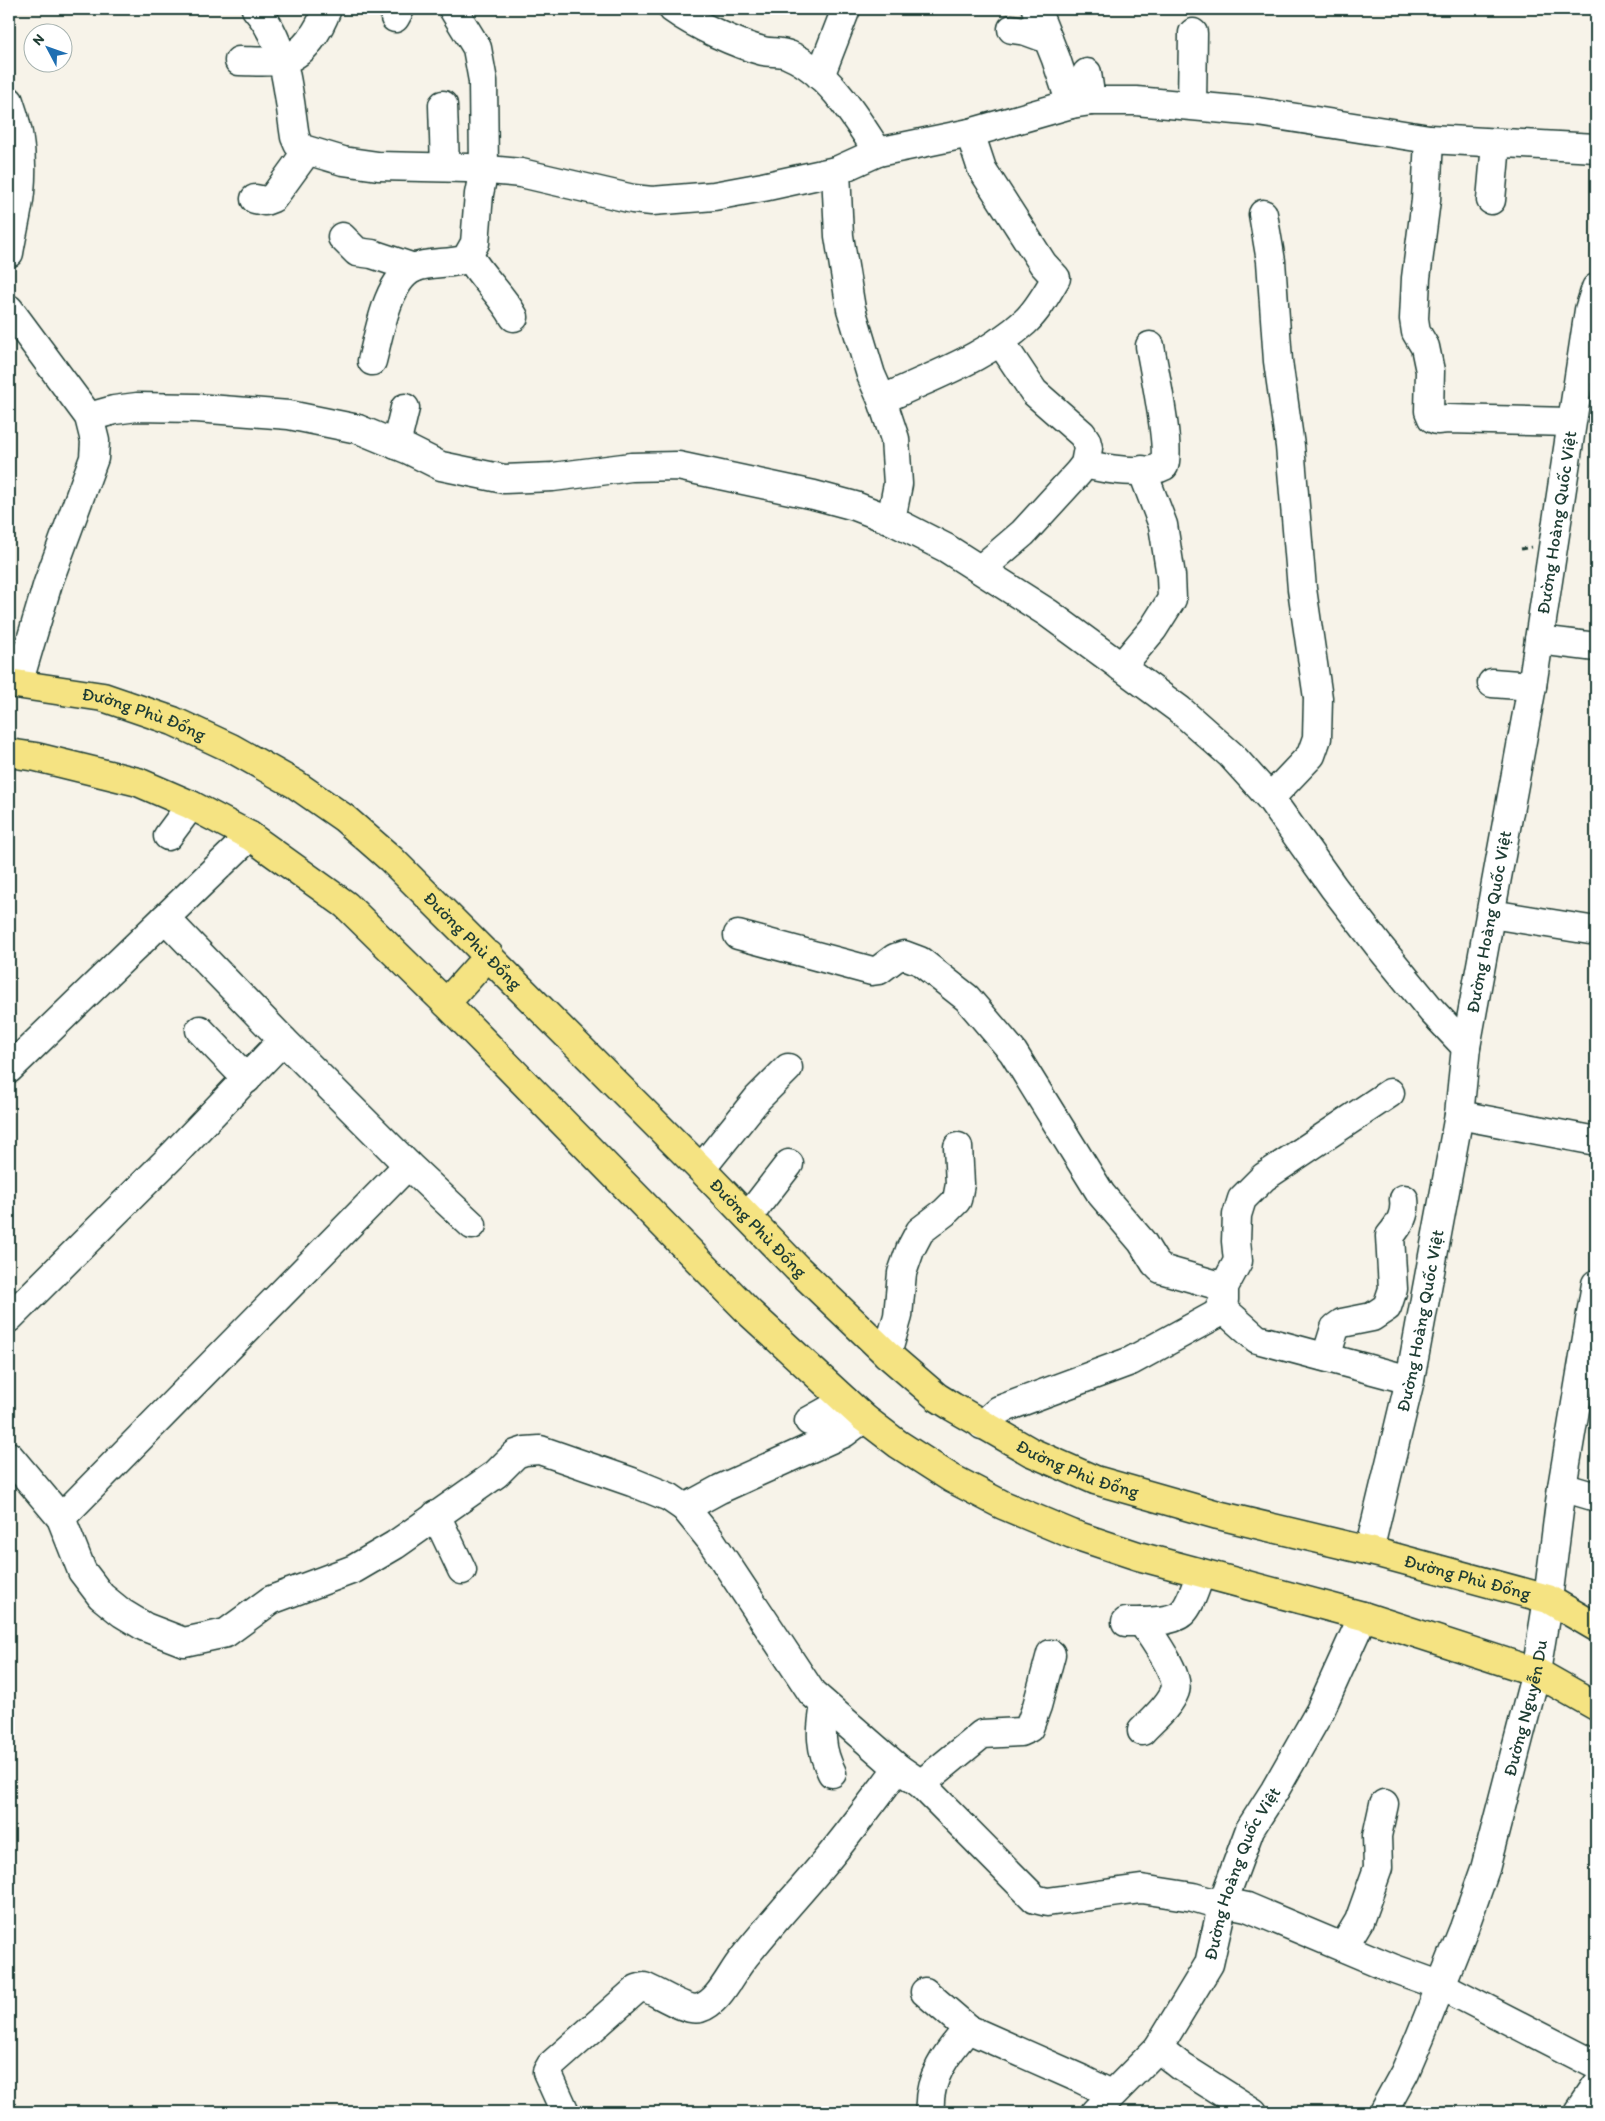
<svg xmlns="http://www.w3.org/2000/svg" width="1605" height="2121" viewBox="0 0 1605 2121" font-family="Itim,sans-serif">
	<rect width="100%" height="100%" fill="#f7f3e9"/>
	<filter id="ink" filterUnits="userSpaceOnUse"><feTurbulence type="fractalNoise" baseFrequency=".02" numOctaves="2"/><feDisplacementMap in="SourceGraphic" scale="10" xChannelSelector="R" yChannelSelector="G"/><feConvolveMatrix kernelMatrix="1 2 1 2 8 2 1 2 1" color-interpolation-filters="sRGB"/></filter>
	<g filter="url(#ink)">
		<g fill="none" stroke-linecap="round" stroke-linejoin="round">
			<g stroke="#1f3d34" stroke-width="31">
				<g id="minor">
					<path d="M256,9C287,44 288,93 295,137L298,144L303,149L343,161L378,166L467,168L521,173L633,199L652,201L714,196L763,187L836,171L878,152L970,133L1071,104L1091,101H1136L1258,112L1429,139L1596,148"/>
					<path d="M673,9C695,25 736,44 763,51C771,53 781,51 789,55C829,72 856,118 878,152"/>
					<polyline points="1036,9 1056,59 1071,104"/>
					<polyline points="395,18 400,9"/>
					<polyline points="1012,29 1026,31 1048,39"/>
					<path d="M239,61C252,61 269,63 282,60C305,55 320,28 327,9"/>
					<polyline points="1087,73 1091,101"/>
					<polyline points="820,76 846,9"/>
					<path d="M9,101C20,130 23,162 20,192C18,213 12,233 9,253"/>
					<polyline points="443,105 445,167"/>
					<polyline points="1192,105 1193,33"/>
					<polyline points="1429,139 1426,200 1416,278 1414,319 1416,332 1425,347 1430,371 1429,411 1432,418 1437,420 1448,419 1571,422"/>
					<polyline points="836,171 839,236 851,309 871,375 882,400 895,439 898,484 891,520"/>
					<polyline points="255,199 265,201 273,198 307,151"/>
					<polyline points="1491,200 1496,144"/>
					<polyline points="1263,214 1271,261 1278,361 1290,446 1302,589 1318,698 1317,738 1311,755 1270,798"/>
					<polyline points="342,237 357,252 372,254 414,268"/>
					<path d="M469,256C482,278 502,295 514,317"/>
					<polyline points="9,309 89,417 95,441 94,458 48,583 18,684"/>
					<path d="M372,361C379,335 387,280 414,268C429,261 450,265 466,259L475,243L479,194L484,169L483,81L477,48L453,9"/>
					<path d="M882,400C931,376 984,359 1025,322C1038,310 1047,293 1056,278L1043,264L982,169L970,133"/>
					<polyline points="89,417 114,410 137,407 196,408 289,415 358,429 409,450 441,466 504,479 553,477 631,467 678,466 814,495 855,506 891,520 946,548 1048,613 1180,710 1231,755 1270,798 1334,888 1379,946 1432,1011 1466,1047"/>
					<polyline points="396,445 405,408"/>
					<path d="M1085,464C1104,469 1146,476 1164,466C1171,448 1154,370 1150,346"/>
					<polyline points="981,569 1023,533 1078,473 1085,464 1088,448 1086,440 1082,434 1034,392 1000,341"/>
					<polyline points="1539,640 1596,647"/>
					<polyline points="1121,667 1153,629 1172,599 1171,576 1163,525 1142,470"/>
					<polyline points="1492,683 1532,686"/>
					<polyline points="168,836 191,805"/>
					<polyline points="1491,914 1596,931"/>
					<polyline points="738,935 872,971 879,970 895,958 904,955 920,961 967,998 1013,1052 1101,1194 1142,1242 1155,1263 1161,1269 1224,1287"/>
					<polyline points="200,1030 247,1079"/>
					<polyline points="283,1040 408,1165 472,1225"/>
					<polyline points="9,1069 165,918"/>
					<polyline points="1459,1115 1596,1141"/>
					<polyline points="701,1169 758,1098 788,1068"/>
					<polyline points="748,1217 789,1164"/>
					<polyline points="1222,1308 1257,1339 1410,1380"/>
					<polyline points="9,1318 175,1153 283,1040 165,918 250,836"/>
					<polyline points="887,1354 898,1316 902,1273 910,1250 920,1231 945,1212 957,1200 960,1184 958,1147"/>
					<path d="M1326,1357L1335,1328L1342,1323L1372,1317L1387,1307L1393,1289L1390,1236C1400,1224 1406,1214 1404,1199"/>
					<polyline points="809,1421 845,1401"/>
					<polyline points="982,1425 999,1410 1131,1361 1217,1314 1224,1300 1224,1287 1238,1261 1236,1241 1237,1215 1242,1199 1264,1177 1390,1093"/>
					<polyline points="9,1456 61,1518 82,1571 101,1596 122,1613 145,1627 184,1642 226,1633 271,1600 354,1569 395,1545 496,1474 516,1454 525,1451 540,1450 632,1482 669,1497 685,1508 710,1539 812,1693 898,1768 921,1784 1035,1899 1047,1902 1141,1889 1193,1897 1210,1902 1223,1902 1247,1907 1392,1968 1442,1986 1596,2065"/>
					<polyline points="1562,1487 1596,1497"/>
					<polyline points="685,1508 720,1489 844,1433 864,1418"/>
					<polyline points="436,1515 462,1570"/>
					<polyline points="61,1518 408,1165"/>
					<path id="s1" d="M1369,1551L1410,1380L1459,1115L1466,1047L1532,686L1589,310L1596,288"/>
					<path d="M1126,1622C1140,1622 1171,1623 1182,1613C1191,1605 1196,1585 1201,1573"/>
					<path d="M1142,1622C1151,1636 1181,1676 1175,1691C1169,1707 1153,1719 1142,1731"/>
					<path d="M825,1706C820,1731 820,1750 832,1773"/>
					<polyline points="921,1784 982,1734 1020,1732 1029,1728 1037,1706 1051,1654"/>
					<polyline points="1344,1946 1359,1921 1378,1868 1377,1836 1384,1804"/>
					<polyline points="925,1992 968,2029 1081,2079 1111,2094"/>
					<polyline points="1158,2048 1182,2067 1253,2112"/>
					<path d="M565,2112L547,2072L551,2065L637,1989L644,1987C658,1992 686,2012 700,2008C719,2002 730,1975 742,1960C767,1928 795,1898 821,1867C848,1835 873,1801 898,1768"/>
					<path d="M930,2112C927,2079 947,2052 968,2029"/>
					<path id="s2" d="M1095,2112L1158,2048L1209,1964L1223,1902L1250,1829L1275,1790L1320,1711L1363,1616"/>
					<path id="s3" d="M1383,2112L1405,2072L1420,2037L1464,1928L1485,1869L1536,1672L1548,1599L1562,1487L1596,1284"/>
					<polyline points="1579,2112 1596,2087"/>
				</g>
			</g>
			<g stroke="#1f3d34" stroke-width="31">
				<g id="major">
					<path id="s4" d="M9,683L103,697L173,721L231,748L295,784L344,818L391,859L701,1169L797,1268L887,1354L937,1397L953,1407L1031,1452L1095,1480L1218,1515L1382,1554L1548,1599L1596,1627"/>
					<polyline points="9,753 36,757 138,782 191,805 250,836 346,905 446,1003 751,1314 864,1418 898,1444 951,1478 1003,1505 1072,1534 1138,1556 1363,1616 1536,1672 1596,1706"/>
					<polyline points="446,1003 489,955"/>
				</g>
			</g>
			<polyline stroke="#1f3d34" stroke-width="3" stroke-dasharray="5 4" stroke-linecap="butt" points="1521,549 1532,547"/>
			<use href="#minor" stroke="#fff" stroke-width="28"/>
			<use href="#major" stroke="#f5e382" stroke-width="28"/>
		</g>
	</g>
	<g text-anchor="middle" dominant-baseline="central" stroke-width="5" stroke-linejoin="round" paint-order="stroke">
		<g font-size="18" fill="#1f3d34" stroke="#fff">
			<text stroke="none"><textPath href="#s1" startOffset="1046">Đường Hoàng Quốc Việt</textPath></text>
			<text stroke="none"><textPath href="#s4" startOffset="139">Đường Phù Đổng</textPath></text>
			<text stroke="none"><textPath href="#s1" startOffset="641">Đường Hoàng Quốc Việt</textPath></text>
			<text stroke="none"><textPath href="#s4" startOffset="544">Đường Phù Đổng</textPath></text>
			<text stroke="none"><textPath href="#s4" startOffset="949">Đường Phù Đổng</textPath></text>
			<text stroke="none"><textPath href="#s1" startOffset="236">Đường Hoàng Quốc Việt</textPath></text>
			<text stroke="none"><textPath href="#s4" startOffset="1354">Đường Phù Đổng</textPath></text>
			<text stroke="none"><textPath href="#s4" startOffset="1759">Đường Phù Đổng</textPath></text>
			<text stroke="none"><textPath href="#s3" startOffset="430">Đường Nguyễn Du</textPath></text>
			<text stroke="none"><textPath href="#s2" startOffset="285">Đường Hoàng Quốc Việt</textPath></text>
		</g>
	</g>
	<rect width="1605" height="2121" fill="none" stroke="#fff" stroke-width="30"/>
	<rect x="15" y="15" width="1575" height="2091" fill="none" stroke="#1f3d34" stroke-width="2" filter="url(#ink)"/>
	<g transform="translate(48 48) rotate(311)"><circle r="24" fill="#ffffff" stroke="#a5b1ae"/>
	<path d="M0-4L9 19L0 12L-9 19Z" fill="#1f6fb2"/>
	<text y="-8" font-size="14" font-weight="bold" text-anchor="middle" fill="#1f3d34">N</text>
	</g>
</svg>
